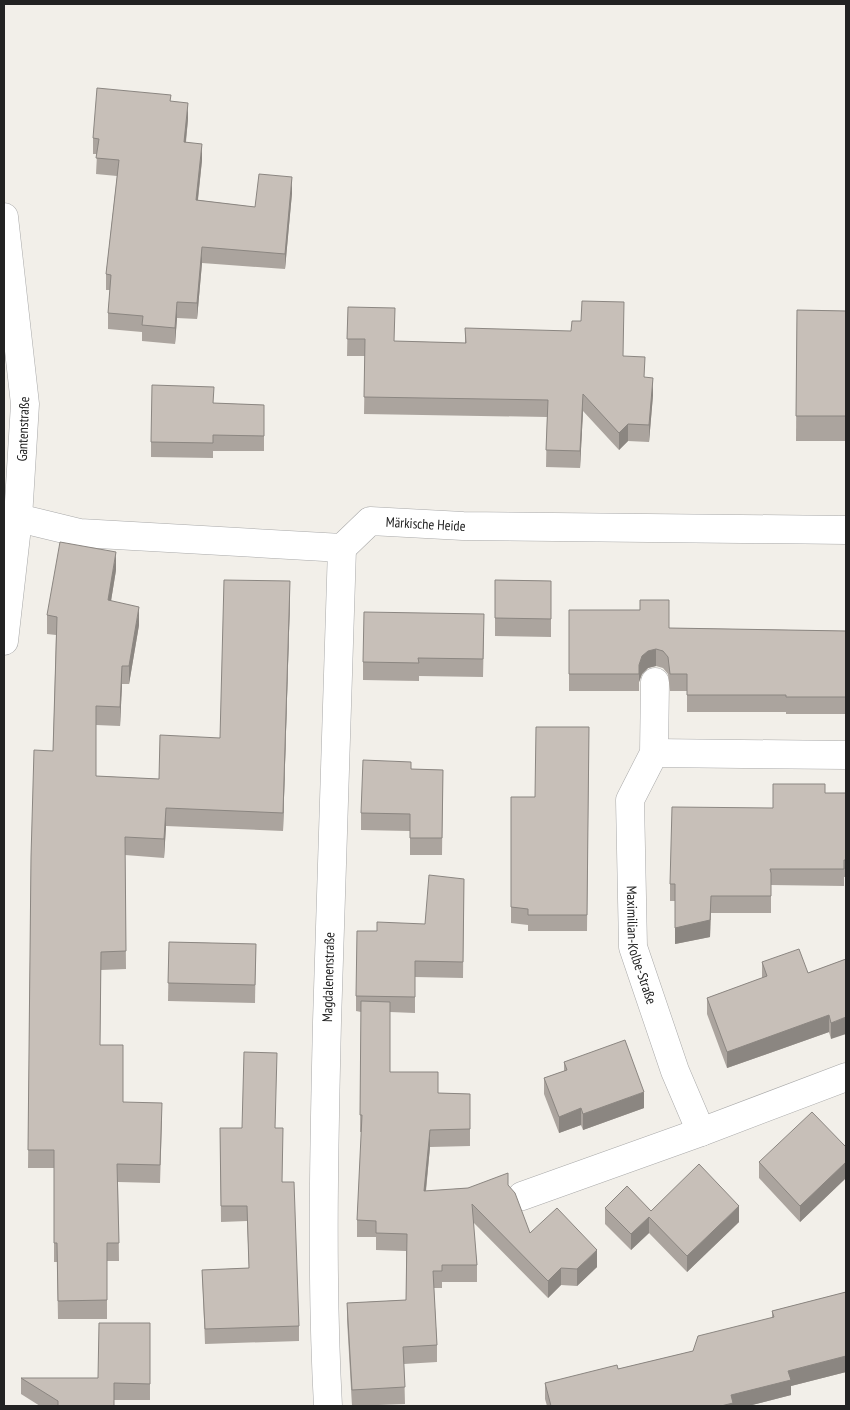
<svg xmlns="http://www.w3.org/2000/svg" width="850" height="1410" viewBox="0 0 850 1410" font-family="'PT Sans Narrow',sans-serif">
	<rect width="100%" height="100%" fill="#f2efe9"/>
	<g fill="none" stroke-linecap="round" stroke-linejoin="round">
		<g stroke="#a9a9a9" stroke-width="29">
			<g id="minor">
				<path id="s1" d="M4,516L18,518L80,533L342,548L370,521L463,526L846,530"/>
				<path id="s2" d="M655,682L654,753L630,800L633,947L675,1071L701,1132"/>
				<polyline points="654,753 846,755"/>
				<polyline points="522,1196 701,1132 846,1077"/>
				<path id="s3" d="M328,1406C321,1278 324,1150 327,1022C331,864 336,706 342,548"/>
			</g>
		</g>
		<g stroke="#a9a9a9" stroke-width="29">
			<polyline id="tertiary" points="4,217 25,404 18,518 4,641"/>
		</g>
		<use href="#minor" stroke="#fff" stroke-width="28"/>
		<use href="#tertiary" stroke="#fff" stroke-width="28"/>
	</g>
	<g fill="#aba49e">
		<polygon points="171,101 188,119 186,142 202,160 198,200 255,207 292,193 285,269 202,263 197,319 177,318 175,344 142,341 142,332 108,329 108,313 110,290 106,290 106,274 117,176 96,174 97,154 93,154 93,138"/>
		<polygon points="348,307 394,341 465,343 465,328 623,356 644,377 653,395 649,442 628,441 619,450 583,411 580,468 546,467 547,417 364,414 365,356 347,356"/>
		<polygon points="797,310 846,311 846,441 796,441"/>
		<polygon points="214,403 264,405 264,451 213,451 213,458 151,457 151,442"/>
		<polygon points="116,570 111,601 139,625 129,684 122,684 120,726 96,725 96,776 159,779 220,738 290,599 283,831 166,826 164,858 125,855 126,969 101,970 100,1045 123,1102 162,1121 160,1183 118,1182 119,1261 107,1261 107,1319 58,1319 57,1262 54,1262 54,1168 28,1168 31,857 53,751 56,635 47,634 47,615"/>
		<polygon points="495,580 551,581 551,637 495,636"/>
		<polygon points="569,610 669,628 846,631 846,714 786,714 786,712 687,712 687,691 670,691 668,674 663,668 656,666 648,668 642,674 639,682 639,691 569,691"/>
		<polygon points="484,632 483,677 419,676 419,681 363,680 363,662"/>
		<polygon points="589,727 587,931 528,931 528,925 511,923 511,797 535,797"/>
		<polygon points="411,769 443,770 442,855 410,855 410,831 361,830 361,813"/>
		<polygon points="825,793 846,793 846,877 844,877 844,886 771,885 771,913 711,913 710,937 675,944 675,901 670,901 670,884 773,808"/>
		<polygon points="464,879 463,978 415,977 415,1013 390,1012 390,1072 438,1093 470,1094 470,1146 430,1147 426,1191 508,1185 530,1233 597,1267 577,1286 561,1285 548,1298 473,1222 477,1265 477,1282 442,1282 442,1288 434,1288 437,1345 437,1362 404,1364 405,1404 352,1406 347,1320 347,1303 406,1300 406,1251 376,1250 376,1237 357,1237 357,1220 362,1132 360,1132 361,1012 356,1011 356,996 377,931 425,924"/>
		<polygon points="169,942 256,944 255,1003 168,1001"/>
		<polygon points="846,959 831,1039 829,1032 727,1068 707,1014 707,998 762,978 762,962 808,973"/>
		<polygon points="564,1062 644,1108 583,1130 581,1125 559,1133 544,1094 544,1078 564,1071"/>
		<polygon points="220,1128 276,1128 299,1326 299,1341 205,1344 202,1270 249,1268 247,1221 221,1222"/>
		<polygon points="846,1145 846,1178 800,1222 759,1178 759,1162 845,1146"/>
		<polygon points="605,1208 651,1211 739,1222 687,1272 649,1233 631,1250 605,1224"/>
		<polygon points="846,1292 846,1372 791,1386 791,1395 748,1406 547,1406 545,1399 545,1383 618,1369 693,1351 772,1318 772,1311"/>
		<polygon points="150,1323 150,1400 114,1400 114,1406 40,1406 21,1394 21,1378 98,1378"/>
	</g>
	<g fill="#8b8681">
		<polygon points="188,103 188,119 184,158 184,142"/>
		<polygon points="202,144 202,160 196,216 196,200"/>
		<polygon points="292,177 292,193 285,269 285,254"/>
		<polygon points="202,247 202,263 197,319 197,303"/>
		<polygon points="177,302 177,318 175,344 175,328"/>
		<polygon points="653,378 653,395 649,442 649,425"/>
		<polygon points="583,394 583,411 580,468 580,451"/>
		<polygon points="628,424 628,441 619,450 619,433"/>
		<polygon points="116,552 116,570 108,619 108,600"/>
		<polygon points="290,581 290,599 283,831 283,813"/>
		<polygon points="139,607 139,625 129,684 129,666"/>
		<polygon points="656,649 656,666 648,668 642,674 639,682 639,691 639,665 642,656 648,651"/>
		<polygon points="122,666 122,684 120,726 120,707"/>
		<polygon points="166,808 166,826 164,858 164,839"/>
		<polygon points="711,896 710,937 675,944 675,928"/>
		<polygon points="829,1015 829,1032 727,1068 727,1052"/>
		<polygon points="846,1017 846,1034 831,1039 831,1023"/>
		<polygon points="644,1092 644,1108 583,1130 583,1114"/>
		<polygon points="581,1108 581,1125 559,1133 559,1117"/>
		<polygon points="430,1130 430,1147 424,1208 424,1191"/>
		<polygon points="846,1162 846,1178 800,1222 800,1206"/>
		<polygon points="739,1206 739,1222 687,1272 687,1256"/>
		<polygon points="649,1217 649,1233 631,1250 631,1234"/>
		<polygon points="597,1250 597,1267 577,1286 577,1269"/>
		<polygon points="561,1268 561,1285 548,1298 548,1281"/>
		<polygon points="846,1356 846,1372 791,1386 791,1395 748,1406 721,1406 731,1395 788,1371"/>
	</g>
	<g fill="#c7bfb8" stroke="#8b8681">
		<polygon points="97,88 171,95 170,101 188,103 184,142 202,144 196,200 255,207 259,174 292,177 285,254 202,247 197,303 177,302 175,328 142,325 143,316 108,313 111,275 106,274 119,160 96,158 99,139 93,138"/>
		<polygon points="582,301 624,302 623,356 645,357 644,377 653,378 649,425 628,424 619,433 583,394 580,451 546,450 548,400 364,397 365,339 347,339 348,307 395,308 394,341 466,343 465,328 571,331 572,321 581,321"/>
		<polygon points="797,310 846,311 846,416 796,416"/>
		<polygon points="152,385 214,387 213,403 264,405 264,436 213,435 213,443 151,442"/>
		<polygon points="60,542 116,552 108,600 139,607 129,666 122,666 120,707 96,706 96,776 159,779 160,735 220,738 224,580 290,581 283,813 166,808 164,839 125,837 126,951 101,952 100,1045 123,1045 123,1102 162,1103 160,1165 117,1164 119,1243 107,1243 107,1300 58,1301 57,1243 54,1243 54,1150 28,1150 31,857 34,750 53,751 57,617 47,615"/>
		<polygon points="495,580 551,581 551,619 495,618"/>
		<polygon points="640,600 669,600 669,628 846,631 846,697 786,697 786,695 687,695 687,674 670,674 668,657 663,651 656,649 648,651 642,656 639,665 639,674 569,674 569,610 640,610"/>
		<polygon points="364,612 484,614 483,659 418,658 419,663 363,662"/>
		<polygon points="536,727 589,727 587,915 528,915 528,909 511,907 511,797 535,797"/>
		<polygon points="363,760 411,762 411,769 443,770 442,838 410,838 410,814 361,813"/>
		<polygon points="773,784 825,784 825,793 846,793 846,860 844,860 844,869 770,869 771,873 771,896 711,896 710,920 675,928 675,884 670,884 672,807 773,808"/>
		<polygon points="429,875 464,879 463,962 415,961 415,997 356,996 357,931 377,931 377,922 425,924"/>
		<polygon points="169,942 256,944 255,985 168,983"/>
		<polygon points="799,949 808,973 846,959 846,1017 831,1023 829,1015 727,1052 707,998 767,976 762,962"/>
		<polygon points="361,1001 390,1002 390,1072 438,1072 438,1093 470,1094 470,1129 430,1130 424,1191 468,1188 508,1173 508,1185 515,1193 530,1233 557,1208 597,1250 577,1269 561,1268 548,1281 472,1204 477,1265 442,1265 442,1271 433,1271 437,1345 403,1347 405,1387 352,1390 347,1303 406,1300 407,1234 376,1233 376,1221 357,1220 362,1115 360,1115"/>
		<polygon points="625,1040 644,1092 583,1114 581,1108 559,1117 544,1078 567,1070 564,1062"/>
		<polygon points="244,1052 277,1053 275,1128 283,1128 282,1182 294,1182 299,1326 205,1329 202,1270 249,1268 247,1206 221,1206 220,1128 242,1128"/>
		<polygon points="812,1112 845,1146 846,1145 846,1162 800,1206 759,1162"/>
		<polygon points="699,1164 739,1206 687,1256 649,1217 631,1234 605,1208 627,1186 651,1211"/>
		<polygon points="846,1292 846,1356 788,1371 791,1380 731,1395 733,1403 721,1406 551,1406 545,1383 617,1365 618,1369 693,1351 698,1336 774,1317 772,1311"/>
		<polygon points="99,1323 150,1323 150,1384 114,1383 114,1406 58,1406 58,1401 21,1378 98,1378"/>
	</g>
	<g text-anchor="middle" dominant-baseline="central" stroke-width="4" stroke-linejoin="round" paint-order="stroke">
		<g font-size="14" fill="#222" stroke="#fff">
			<text transform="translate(23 429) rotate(-88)">Gantenstraße</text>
			<text stroke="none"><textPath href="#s1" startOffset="435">Märkische Heide</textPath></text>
			<text stroke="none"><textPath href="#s2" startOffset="270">Maximilian-Kolbe-Straße</textPath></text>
			<text stroke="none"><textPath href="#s3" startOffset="429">Magdalenenstraße</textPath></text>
		</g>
	</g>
	<rect width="850" height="1410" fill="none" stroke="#222222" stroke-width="10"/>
</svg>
